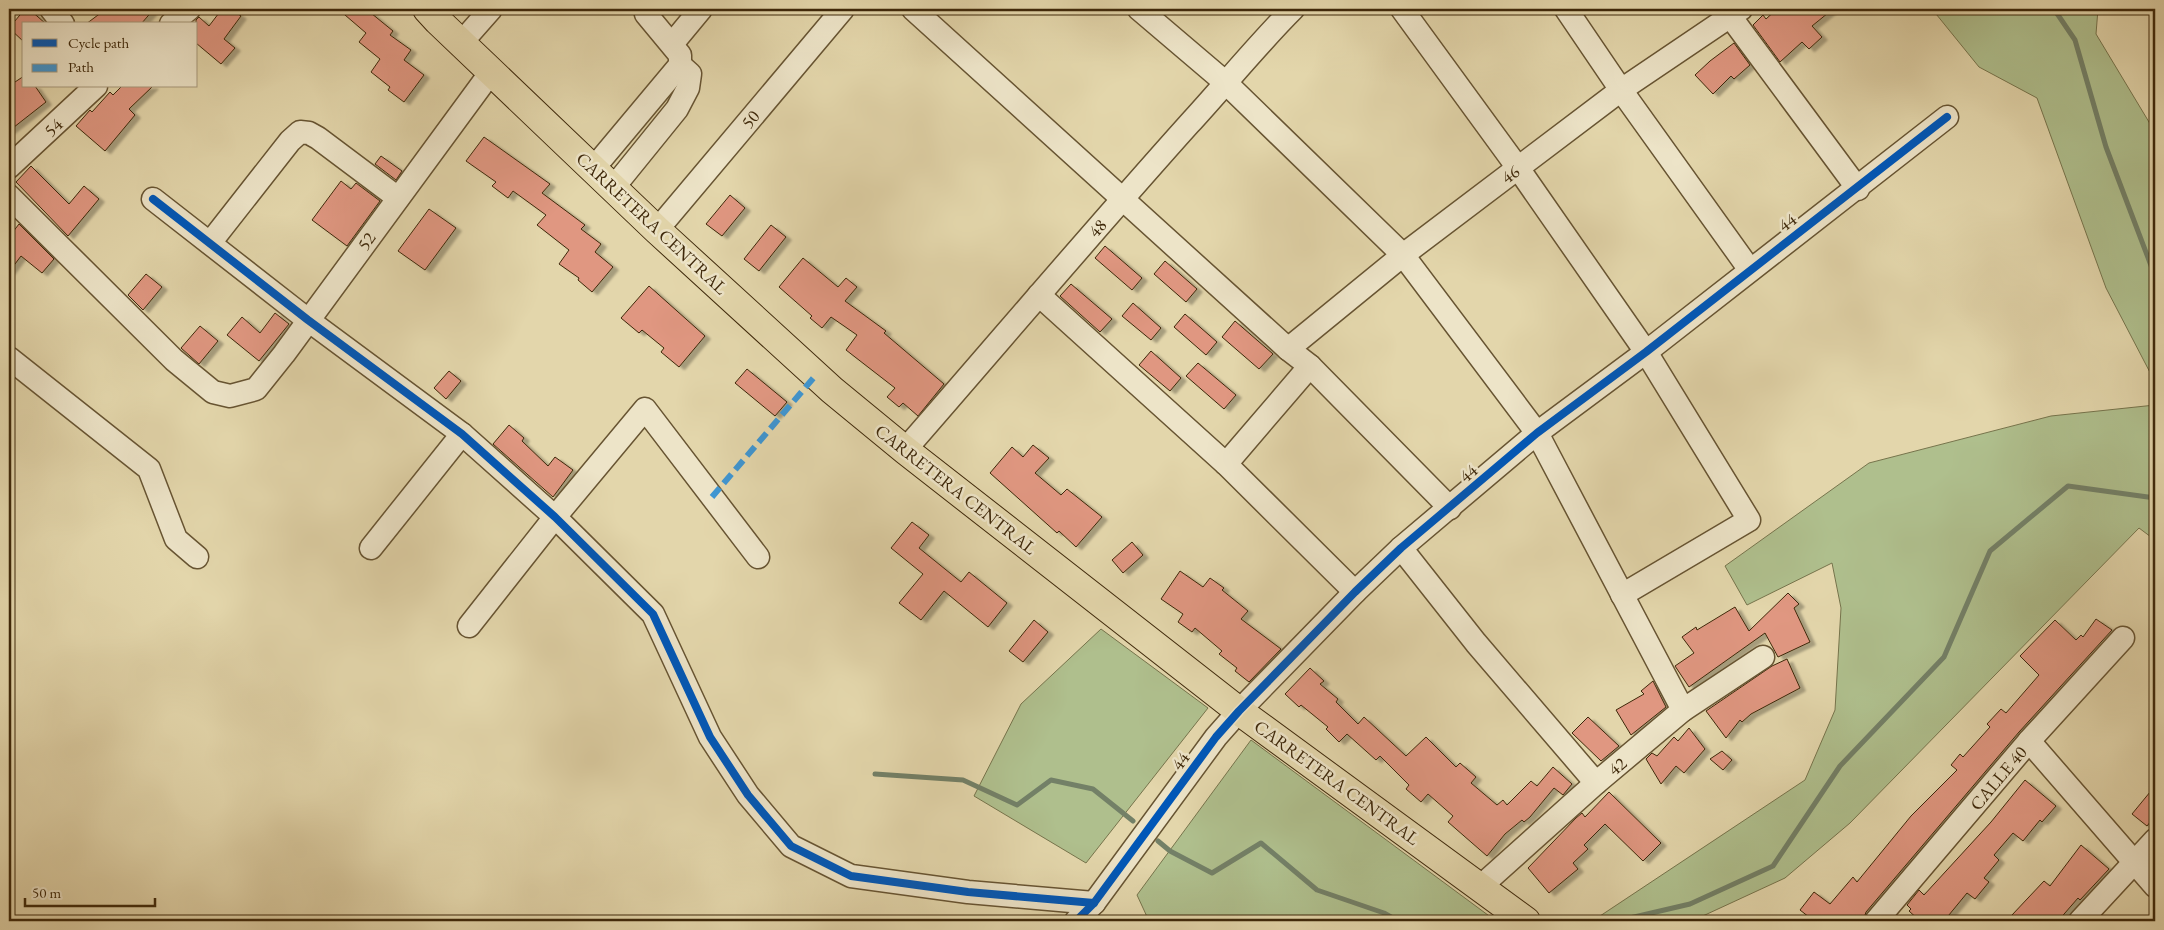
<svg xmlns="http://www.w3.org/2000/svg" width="2164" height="930" viewBox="0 0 2164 930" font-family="'EB Garamond',serif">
	<defs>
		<filter id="shadow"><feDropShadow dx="5.5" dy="3" stdDeviation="1" flood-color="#0004"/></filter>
	</defs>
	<rect width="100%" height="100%" fill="#e3d6ab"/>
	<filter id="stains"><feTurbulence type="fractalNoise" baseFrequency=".004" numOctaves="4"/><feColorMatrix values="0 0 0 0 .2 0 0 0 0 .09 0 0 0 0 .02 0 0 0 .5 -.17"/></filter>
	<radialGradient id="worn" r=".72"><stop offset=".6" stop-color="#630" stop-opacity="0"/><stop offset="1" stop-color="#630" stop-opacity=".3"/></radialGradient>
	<g fill="#afbf8d" stroke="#76744c">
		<polygon points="1932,9 2098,9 2096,34 2155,132 2155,382 2106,288 2037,98 1979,67"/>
		<polygon points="2155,405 2155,540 2139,528 1850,823 1785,878 1692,921 1608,921 1600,916 1805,780 1835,710 1841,608 1832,563 1747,605 1725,566 1869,463 2051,416"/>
		<polygon points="1101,629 1208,708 1086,863 974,796 1021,704"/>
		<polygon points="1251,740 1496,921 1149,921 1137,895"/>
	</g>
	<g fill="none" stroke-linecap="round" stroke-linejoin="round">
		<g stroke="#738067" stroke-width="5">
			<polyline points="2054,9 2075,40 2106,147 2155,276"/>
			<polyline points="875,774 963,780 1017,805 1051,780 1093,789 1133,821"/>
			<polyline points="1158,841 1170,851 1212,873 1261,843 1317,890 1384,913 1398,921"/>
			<polyline points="1617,921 1690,904 1773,866 1840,766 1944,657 1990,551 2068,486 2155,498"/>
		</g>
	</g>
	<g fill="#e09781" stroke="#3e280a" filter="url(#shadow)">
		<polygon points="25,9 29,9 46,24 24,24 24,42 9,28"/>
		<polygon points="106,9 154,9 141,24 86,24"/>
		<polygon points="222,9 231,9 241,16 224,39 235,48 221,64 196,43 196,20 199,17 209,26"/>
		<polygon points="338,9 366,9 393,31 390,35 411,50 404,60 424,75 404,102 388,90 390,87 371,72 380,59 359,42 366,33"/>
		<polygon points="1777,9 1833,9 1812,26 1822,37 1809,49 1802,42 1780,62 1753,25 1763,15 1766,19"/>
		<polygon points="1734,43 1750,65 1734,79 1731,76 1713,94 1695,75 1710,61"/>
		<polygon points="24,76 24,86 35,86 46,102 9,131 9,86"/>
		<polygon points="122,86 153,86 129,109 135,115 105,151 76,126 90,110 92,112 110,92 113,95"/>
		<polygon points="484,137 550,184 542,193 585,225 581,229 601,244 595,252 613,267 592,292 578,280 579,278 559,264 569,250 537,225 546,215 513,191 508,198 492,186 496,182 466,161"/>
		<polygon points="381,156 402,171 396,180 375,164"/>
		<polygon points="31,166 69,204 84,186 99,199 68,236 16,182"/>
		<polygon points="341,181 351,189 356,183 380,201 347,246 312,220"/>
		<polygon points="730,195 745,208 722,236 706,224"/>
		<polygon points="429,209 456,228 425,270 398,251"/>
		<polygon points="19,224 54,259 42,273 21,256 9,272 9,237"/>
		<polygon points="771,225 786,237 759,271 744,259"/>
		<polygon points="1105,246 1142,278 1132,290 1095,258"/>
		<polygon points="803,258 838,287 846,278 857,287 845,301 886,331 884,333 944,384 918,416 903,403 899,407 887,397 895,388 846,350 857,335 831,317 822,328 810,318 812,316 779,287"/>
		<polygon points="1165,261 1197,289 1186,302 1154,274"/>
		<polygon points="146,274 162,287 143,310 128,295"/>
		<polygon points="1071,284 1112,319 1100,332 1060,296"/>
		<polygon points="649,286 705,336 679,367 661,352 664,348 642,330 639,333 621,318"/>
		<polygon points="1133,303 1161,328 1151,340 1122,316"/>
		<polygon points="275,313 289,324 259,361 227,335 242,317 260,333"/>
		<polygon points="1185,314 1217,342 1206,355 1174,327"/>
		<polygon points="1235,321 1273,354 1259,369 1222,337"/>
		<polygon points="200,326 218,341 199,364 181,348"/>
		<polygon points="1151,351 1181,378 1170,391 1139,365"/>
		<polygon points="1198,363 1236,395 1224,409 1186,376"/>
		<polygon points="747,369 787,402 775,416 735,383"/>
		<polygon points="449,371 461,381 446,399 434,388"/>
		<polygon points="509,425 524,438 522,441 548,466 555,457 573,470 553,497 493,444"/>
		<polygon points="1033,445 1049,458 1035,473 1061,495 1067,489 1102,517 1076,547 1059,531 1057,533 990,473 1012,447 1023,457"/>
		<polygon points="912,522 929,535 919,548 961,582 969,572 1007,603 988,627 944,591 921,620 899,603 923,574 891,548"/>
		<polygon points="1132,542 1143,555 1123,573 1112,560"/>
		<polygon points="1180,571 1203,587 1210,578 1224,588 1222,590 1248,611 1241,619 1281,649 1249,682 1235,671 1237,668 1219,654 1222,651 1195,628 1192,632 1178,622 1183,614 1161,599"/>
		<polygon points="1788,593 1799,604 1794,608 1810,642 1778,657 1765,633 1689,687 1675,666 1694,653 1682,637 1696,627 1697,630 1735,607 1749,631"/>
		<polygon points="2096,619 2112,630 2019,732 1866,912 1863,921 1814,921 1800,910 1814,892 1830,904 1853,877 1857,882 1911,816 1957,770 1951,765 1960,754 1963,757 1990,727 1987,724 2001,709 2006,713 2039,675 2020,656 2055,620 2076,640 2081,635 2083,637"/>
		<polygon points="1034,620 1048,632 1023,662 1009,651"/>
		<polygon points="1787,659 1800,688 1751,714 1742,722 1740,720 1726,738 1706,711 1772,666"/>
		<polygon points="1310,668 1324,681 1320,684 1338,699 1336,702 1358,724 1364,717 1406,756 1426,737 1456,767 1460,763 1476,777 1471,783 1497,805 1503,800 1507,805 1531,781 1537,786 1553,767 1572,784 1563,795 1554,788 1530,817 1524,822 1522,820 1505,834 1487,856 1448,822 1453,816 1428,794 1421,802 1406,789 1409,785 1380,756 1376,760 1347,734 1339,742 1326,729 1328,727 1301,705 1299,707 1285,694"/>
		<polygon points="1653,681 1666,707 1631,735 1616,710 1644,694 1641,691"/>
		<polygon points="1588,717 1619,746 1601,761 1572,733"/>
		<polygon points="1689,728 1705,749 1684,773 1676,766 1661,784 1646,759 1652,753 1657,756 1674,737 1678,741"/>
		<polygon points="1722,751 1732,760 1723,770 1710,759"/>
		<polygon points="2025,780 2056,806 2042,822 2040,820 2023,841 2013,833 1994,855 1999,860 1984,878 1989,882 1975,899 1967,893 1944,921 1920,921 1909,911 1911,909 1907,905 1919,890 1924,895 1991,822"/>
		<polygon points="2155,786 2155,816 2147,826 2132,814"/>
		<polygon points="1609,792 1661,843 1643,861 1605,824 1584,845 1588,849 1573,863 1578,869 1549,893 1528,868 1576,818 1582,813 1585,817"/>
		<polygon points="2081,845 2109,869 2080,900 2078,898 2058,921 2019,921 2012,915 2044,881 2050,886"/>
	</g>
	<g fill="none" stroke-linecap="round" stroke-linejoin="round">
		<g stroke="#675432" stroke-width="25">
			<g id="minor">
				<polyline points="51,9 63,24"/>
				<polyline points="913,9 1288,349 1310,366 1450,508"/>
				<polyline points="1139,9 1226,83 1403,255 1537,433 1683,710"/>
				<polyline points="1402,9 1518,168 1646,352 1749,520 1622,595"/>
				<polyline points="1566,9 1621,90 1750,270"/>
				<polyline points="1730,16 1858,189"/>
				<polyline points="171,24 189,9"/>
				<polyline points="461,43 491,9"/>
				<polyline points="672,44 701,9"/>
				<polyline points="9,167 96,86"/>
				<polyline points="593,169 680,65 680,55 646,14 645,9"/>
				<polyline points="613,188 677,109 688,88 690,74 680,65"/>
				<polyline points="9,196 174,360 213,392 230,396 256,389 284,354 491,72"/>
				<polyline points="153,199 308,320 462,434 555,517 653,614 710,737 748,795 791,846 851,876 968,892 1094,903"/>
				<polyline points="657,230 843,9"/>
				<polyline points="210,243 290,141 300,132 309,133 318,138 398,198"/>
				<polyline points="1039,295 1226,464 1355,592"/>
				<polyline points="1288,349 1403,255 1621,90 1741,9"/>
				<polyline points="9,358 149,469 176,539 197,557"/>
				<path d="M905,450C1000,341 1093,231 1189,124C1224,86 1257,45 1293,9"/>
				<polyline points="1226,464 1310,366"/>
				<polyline points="371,548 462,434"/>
				<polyline points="1401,548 1476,643 1596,783"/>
				<polyline points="469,626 555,517 645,409 758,557"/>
				<polyline points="2029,741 2155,886"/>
				<polyline points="1480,887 1596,783 1683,710 1763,657"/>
				<polyline points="1076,921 1094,903 1216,737 1239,711 1355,592 1401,548 1537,433 1646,352 1947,117"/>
				<polyline points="1876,921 2029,741 2123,638"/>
				<polyline points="2080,921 2155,840"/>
			</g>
		</g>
		<g stroke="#3e280a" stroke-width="30">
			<polyline id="highway" points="427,9 438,21 657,230 832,390 905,450 1239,711 1526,921"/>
		</g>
		<use href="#minor" stroke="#ede4c8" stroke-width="22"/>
		<use href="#highway" stroke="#e3d6ab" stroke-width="28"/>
		<polyline stroke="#3f96d2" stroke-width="6" stroke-dasharray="12 6" stroke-linecap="butt" points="712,497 816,375"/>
		<g stroke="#ede4c8" stroke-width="11">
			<g id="cycleway">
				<polyline points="153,199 308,320 462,434 555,517 653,614 710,737 748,795 791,846 851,876 968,892 1094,903"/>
				<polyline points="1076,921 1094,903 1216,737 1239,711 1355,592 1401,548 1537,433 1646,352 1947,117"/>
			</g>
		</g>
		<use href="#cycleway" stroke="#0057b8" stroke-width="8"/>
	</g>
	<g text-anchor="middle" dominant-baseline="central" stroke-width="5" stroke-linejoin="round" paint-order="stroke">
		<g font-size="18" fill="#3e280a" stroke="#ede4c8">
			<text transform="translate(750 119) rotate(-50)">50</text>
			<text transform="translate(53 127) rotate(-43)">54</text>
			<text transform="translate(1510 174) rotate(-37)">46</text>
			<text transform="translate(1787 222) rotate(-37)">44</text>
			<text transform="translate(652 223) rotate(43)">CARRETERA CENTRAL</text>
			<text transform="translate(1097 228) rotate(-49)">48</text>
			<text transform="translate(366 241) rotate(-54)">52</text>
			<text transform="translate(1468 473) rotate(-41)">44</text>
			<text transform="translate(956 489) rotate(38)">CARRETERA CENTRAL</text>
			<text transform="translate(1180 761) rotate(-54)">44</text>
			<text transform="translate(1617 766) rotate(-40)">42</text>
			<text transform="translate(1998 778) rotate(-50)">CALLE 40</text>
			<text transform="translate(1337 782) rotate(36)">CARRETERA CENTRAL</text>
		</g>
	</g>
	<rect width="2164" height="930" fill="none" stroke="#e3d6ab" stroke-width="30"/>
	<rect x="10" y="10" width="2144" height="910" fill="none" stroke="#3e280a" stroke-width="2.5"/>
	<rect x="15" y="15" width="2134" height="900" fill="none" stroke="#3e280a"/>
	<rect x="22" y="22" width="175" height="65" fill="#ede4c8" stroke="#a7997c"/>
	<rect x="32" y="39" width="25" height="8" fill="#0057b8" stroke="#a7997c"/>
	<text x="68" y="48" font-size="15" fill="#3e280a">Cycle path</text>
	<rect x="32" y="64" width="25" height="8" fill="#3f96d2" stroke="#a7997c"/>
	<text x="68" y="72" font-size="15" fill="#3e280a">Path</text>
	<path d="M25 898v8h130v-8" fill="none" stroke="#3e280a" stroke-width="2.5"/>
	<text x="32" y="898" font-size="15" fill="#3e280a" stroke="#ede4c8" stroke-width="4" paint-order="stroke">50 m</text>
	<rect width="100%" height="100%" filter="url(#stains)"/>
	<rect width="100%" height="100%" fill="url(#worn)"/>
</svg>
